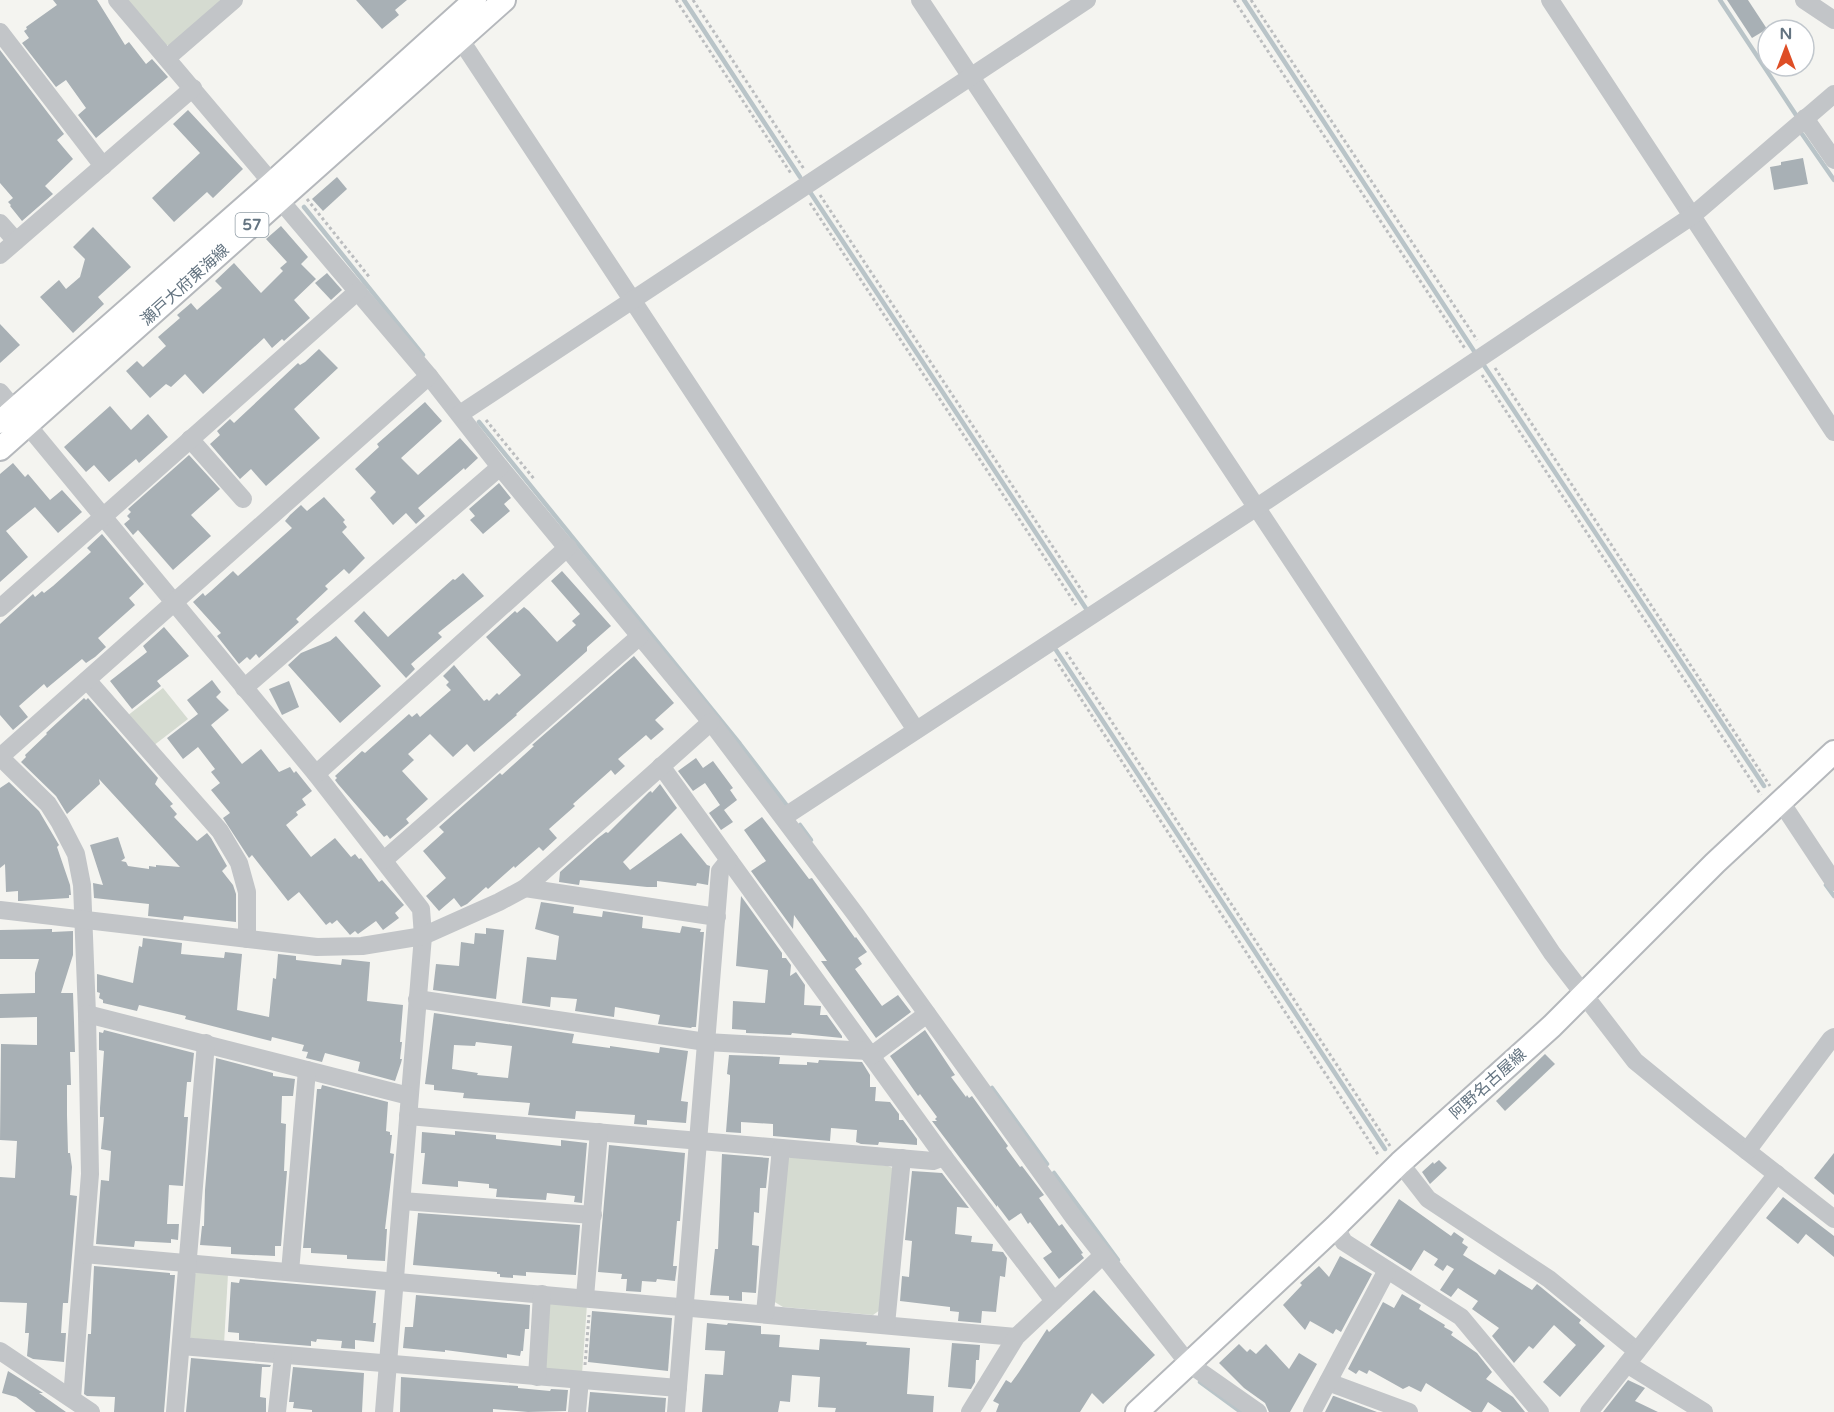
<svg xmlns="http://www.w3.org/2000/svg" width="1834" height="1412" viewBox="0 0 1834 1412" font-family="'Varela Round','Noto Sans JP',sans-serif">
	<rect width="100%" height="100%" fill="#f4f4f0"/>
	<g fill="#d5dbd1">
		<polygon points="128,0 222,0 172,45 163,45"/>
		<polygon points="163,688 188,719 153,746 127,716"/>
		<polygon points="792,1155 888,1166 895,1169 880,1310 873,1315 783,1307 773,1301 787,1160"/>
		<polygon points="197,1272 228,1274 224,1344 186,1337 192,1277"/>
		<polygon points="552,1302 587,1304 582,1374 546,1371 546,1307"/>
	</g>
	<g fill="none" stroke-linecap="round" stroke-linejoin="round">
		<g stroke="#b9c4c8" stroke-width="4.5">
			<polyline points="684,0 800,177"/>
			<polyline points="1244,0 1474,351"/>
			<polyline points="1720,0 1796,115"/>
			<polyline points="1802,134 1834,180"/>
			<polyline points="810,192 1087,610"/>
			<polyline points="304,207 423,355"/>
			<polyline points="1483,364 1764,786"/>
			<polyline points="479,422 740,744 788,807"/>
			<polyline points="1056,650 1385,1149"/>
			<polyline points="800,825 811,840"/>
			<polyline points="1826,885 1834,896"/>
			<polyline points="992,1088 1047,1164"/>
			<polyline points="1054,1173 1118,1260"/>
			<polyline points="1200,1382 1241,1412"/>
		</g>
	</g>
	<g fill="#a8b0b5" fill-rule="evenodd">
		<polygon points="53,0 97,0 125,45 129,42 146,64 152,59 168,77 96,138 78,115 86,108 66,80 56,87 22,43 29,38 24,31 27,29 26,27 57,5"/>
		<polygon points="356,0 407,0 395,10 399,15 382,29"/>
		<polygon points="1727,0 1748,0 1767,29 1752,38"/>
		<polygon points="0,50 64,134 57,140 73,159 45,186 53,194 22,221 10,206 11,205 8,202 13,198 0,183"/>
		<polygon points="188,110 243,169 213,198 207,192 174,222 152,198 200,153 173,124"/>
		<polygon points="1803,158 1808,184 1774,190 1770,167 1781,165 1781,162"/>
		<polygon points="337,177 347,189 323,211 312,199"/>
		<polygon points="281,226 308,257 301,264 316,279 294,300 310,318 284,341 282,339 272,348 264,338 203,394 185,374 171,387 166,384 150,398 126,371 137,361 143,367 166,346 158,337 180,318 177,315 191,303 197,310 222,288 215,281 234,263 261,293 283,271 280,268 287,262 266,239"/>
		<polygon points="93,227 131,267 98,297 104,304 73,333 40,297 59,280 66,289 80,277 85,259 73,247"/>
		<polygon points="327,273 342,290 331,300 315,283"/>
		<polygon points="0,324 20,345 0,363"/>
		<polygon points="319,349 338,368 294,409 320,438 266,486 251,469 240,479 210,444 220,435 217,431 230,419 234,423 298,363 300,365 305,362"/>
		<polygon points="425,402 442,421 401,458 418,475 460,438 478,458 465,470 464,468 418,508 425,516 416,524 406,513 393,525 370,498 376,492 355,469 379,447 377,444"/>
		<polygon points="110,406 131,430 148,414 168,437 139,463 136,459 109,482 94,465 86,472 64,447"/>
		<polygon points="189,455 220,489 191,515 211,536 173,570 138,530 133,535 124,524 130,519 127,516 131,512 128,509"/>
		<polygon points="13,463 25,477 28,474 50,500 62,490 82,512 58,533 35,507 6,531 28,557 0,582 0,474"/>
		<polygon points="499,483 511,498 504,504 510,511 483,534 470,520 475,516 469,509"/>
		<polygon points="324,497 345,520 343,522 347,527 342,532 365,558 349,574 344,569 325,586 328,589 296,619 299,622 259,658 256,654 250,660 247,657 239,664 217,636 221,633 193,602 203,593 205,596 211,591 233,571 238,576 292,528 285,521 290,515 301,505 307,511"/>
		<polygon points="102,534 144,584 129,598 135,605 98,638 106,647 95,657 86,663 82,659 47,688 44,684 19,706 28,717 13,730 0,715 0,624 33,594 35,597 42,591 44,593 53,586 91,552 87,548"/>
		<polygon points="562,571 611,626 587,647 587,651 516,714 517,715 474,752 467,744 453,757 430,734 408,754 414,760 402,771 428,799 406,819 409,823 390,839 387,835 384,837 338,784 335,780 337,778 335,776 362,751 365,753 409,714 412,717 417,713 420,717 451,690 446,685 449,682 443,676 454,665 484,701 487,699 489,701 497,693 499,695 521,675 486,637 515,611 517,613 524,607 529,611 557,642 576,625 572,621 580,614 551,581"/>
		<polygon points="463,573 484,596 438,633 442,637 411,664 415,669 406,678 354,621 364,611 388,637 453,579 455,580"/>
		<polygon points="164,627 189,656 157,681 161,686 132,709 110,681 147,652 143,646"/>
		<polygon points="336,636 381,686 340,723 288,665 301,653 330,641"/>
		<polygon points="634,656 674,703 655,720 664,729 651,740 646,735 618,759 625,766 615,775 611,770 573,804 575,806 549,829 557,838 543,851 539,847 515,868 514,866 488,889 486,887 467,904 461,907 454,898 439,911 426,896 446,878 423,851 444,832 439,827 500,773 502,775 534,746 532,745"/>
		<polygon points="212,680 221,692 216,697 229,710 211,725 242,764 261,749 279,772 290,767 294,773 296,771 312,791 302,799 306,805 296,812 298,815 286,825 311,857 335,838 351,857 355,854 359,859 361,858 379,882 382,880 404,905 395,913 399,918 383,930 376,921 358,934 355,931 350,935 337,920 332,924 330,922 326,925 299,892 288,901 252,855 249,858 223,818 230,813 211,790 220,783 211,772 215,769 198,747 183,759 167,738 198,714 187,700"/>
		<polygon points="289,681 299,707 282,715 269,689"/>
		<polygon points="84,698 86,700 88,698 158,778 155,784 173,804 170,806 177,814 174,817 197,841 207,833 211,838 227,866 222,871 233,885 236,894 236,922 184,916 183,920 148,916 149,904 94,898 93,883 103,885 90,845 118,837 125,858 121,861 126,862 128,866 149,869 149,866 156,867 156,865 180,867 99,779 100,784 67,814 56,796 21,762 26,757 25,755 47,734 46,733"/>
		<polygon points="696,758 703,768 713,761 733,788 730,790 737,800 724,810 733,822 721,830 709,813 720,805 705,783 693,791 678,771"/>
		<polygon points="9,782 39,811 59,845 57,847 70,885 71,895 69,895 69,898 21,901 18,901 18,891 6,892 5,864 0,868 0,788"/>
		<polygon points="660,784 677,808 623,862 630,870 681,833 707,865 710,866 708,885 697,883 696,886 657,881 657,887 647,887 580,880 579,885 559,882 560,872 598,838 606,832 608,833 649,792 651,791 652,793"/>
		<polygon points="762,817 809,879 812,878 855,938 856,937 867,952 858,958 862,964 855,969 882,1006 898,995 911,1012 876,1038 821,961 827,961 794,915 793,929 751,871 766,861 744,830"/>
		<polygon points="741,896 782,953 782,958 786,958 791,965 790,976 796,972 805,985 804,1005 821,1006 820,1015 827,1015 842,1036 842,1038 792,1033 791,1035 746,1033 746,1030 732,1029 733,1001 765,1003 768,970 736,966"/>
		<polygon points="541,902 574,907 573,913 602,917 603,911 643,917 642,928 680,933 682,926 701,929 700,932 704,932 696,1027 692,1027 691,1028 658,1024 660,1015 615,1007 614,1017 575,1011 577,999 551,997 550,1007 522,1003 527,957 556,960 559,936 535,929"/>
		<polygon points="486,928 504,930 496,999 433,990 436,964 459,966 461,942 474,944 475,933 486,934"/>
		<polygon points="52,929 52,932 73,931 73,955 61,993 73,993 75,1052 70,1052 71,1085 67,1085 67,1115 68,1153 70,1153 72,1167 70,1195 77,1196 68,1303 63,1303 61,1333 66,1333 64,1362 33,1359 27,1356 29,1333 25,1333 27,1303 0,1302 0,1177 15,1178 17,1141 0,1140 1,1044 37,1045 37,1017 0,1018 0,994 35,993 35,973 39,959 0,959 0,930"/>
		<polygon points="143,938 182,943 181,954 224,958 225,952 242,954 237,1010 269,1017 273,978 276,979 278,954 296,956 296,960 341,965 342,959 370,962 367,1001 403,1005 400,1042 402,1042 400,1059 402,1059 401,1063 395,1081 358,1071 360,1062 325,1053 322,1062 306,1058 308,1052 302,1051 304,1045 272,1037 271,1041 185,1019 186,1016 139,1005 137,1011 103,1003 103,1000 99,998 100,993 97,992 97,974 133,983 139,946 142,947"/>
		<path d="M434,1013L574,1034L572,1043L610,1048V1046L659,1053L660,1047L688,1051L681,1101L688,1102L686,1123L647,1120V1125L634,1124L635,1115L593,1112L576,1111L575,1119L528,1115L530,1103L463,1098L464,1093L434,1090V1085L425,1084ZM476,1042L512,1046L508,1078L477,1075L478,1073L452,1069L454,1045L475,1046Z"/>
		<polygon points="104,1030 194,1053 191,1082 187,1082 184,1117 188,1117 183,1186 169,1185 167,1224 179,1224 178,1240 171,1239 171,1243 135,1241 134,1247 96,1244 101,1180 109,1181 111,1151 101,1149 104,1117 100,1117 100,1108 104,1051 99,1050 99,1032 103,1033"/>
		<polygon points="925,1030 955,1075 951,1077 966,1097 967,1095 969,1098 972,1096 1008,1146 1006,1148 1020,1167 1022,1166 1044,1195 1039,1198 1059,1226 1062,1224 1083,1253 1081,1254 1084,1258 1059,1279 1043,1258 1052,1252 1030,1222 1028,1224 1021,1213 1009,1221 997,1205 997,1207 932,1121 937,1121 935,1119 937,1117 920,1094 918,1096 890,1056"/>
		<polygon points="1545,1054 1555,1064 1505,1111 1496,1101"/>
		<polygon points="729,1055 780,1057 779,1064 807,1065 807,1062 818,1063 819,1060 862,1062 870,1075 870,1087 876,1087 875,1101 890,1102 899,1114 899,1120 903,1120 917,1139 917,1145 879,1142 878,1145 861,1144 856,1142 857,1130 831,1128 830,1141 773,1136 773,1124 741,1122 741,1133 726,1132 730,1081 730,1075 727,1074"/>
		<polygon points="216,1058 273,1073 273,1076 295,1079 293,1096 282,1096 281,1123 286,1124 284,1171 287,1171 281,1246 275,1246 275,1256 231,1254 231,1247 200,1245 202,1226 204,1226 205,1190"/>
		<polygon points="322,1085 388,1102 386,1131 390,1132 390,1135 392,1135 390,1153 394,1154 385,1229 387,1229 385,1261 347,1259 347,1255 311,1253 311,1248 303,1248 317,1089 321,1089"/>
		<polygon points="455,1131 496,1135 496,1139 561,1146 561,1140 587,1143 582,1203 574,1202 575,1196 547,1193 546,1200 496,1197 497,1189 489,1188 489,1184 458,1181 458,1187 422,1184 425,1153 421,1153 422,1132 455,1135"/>
		<polygon points="609,1145 685,1153 680,1221 677,1221 673,1266 677,1266 675,1281 657,1279 656,1282 642,1281 641,1292 626,1291 627,1279 621,1279 622,1274 598,1272"/>
		<polygon points="1834,1153 1834,1195 1814,1178"/>
		<polygon points="722,1154 769,1158 766,1188 760,1188 759,1213 754,1212 752,1245 759,1246 756,1293 742,1292 742,1301 729,1300 729,1296 710,1295 715,1249 718,1249"/>
		<polygon points="1439,1160 1447,1168 1430,1184 1422,1172 1433,1162 1434,1164"/>
		<polygon points="912,1171 942,1173 969,1208 957,1207 955,1234 972,1236 971,1242 993,1244 992,1251 1003,1252 1007,1258 1005,1277 1000,1276 996,1312 982,1311 981,1323 958,1321 959,1312 950,1311 950,1307 900,1301 902,1276 909,1277 912,1241 905,1240"/>
		<polygon points="1783,1197 1834,1236 1834,1257 1806,1234 1798,1244 1766,1218"/>
		<polygon points="1399,1199 1451,1236 1454,1232 1464,1239 1462,1243 1468,1247 1463,1255 1495,1275 1499,1269 1532,1290 1537,1284 1542,1288 1581,1320 1579,1323 1605,1346 1560,1397 1543,1382 1576,1345 1554,1325 1533,1349 1529,1346 1514,1363 1492,1336 1499,1328 1472,1309 1478,1301 1458,1288 1451,1297 1440,1290 1454,1269 1447,1265 1443,1271 1434,1265 1438,1259 1424,1250 1411,1271 1370,1245"/>
		<polygon points="418,1213 580,1225 576,1275 526,1272 526,1276 513,1275 513,1278 500,1277 500,1274 497,1274 497,1272 413,1265"/>
		<polygon points="1340,1256 1372,1274 1341,1332 1336,1329 1333,1334 1310,1321 1305,1330 1283,1305 1302,1285 1300,1283 1319,1266 1329,1277"/>
		<polygon points="94,1266 170,1273 170,1275 175,1275 164,1412 114,1412 115,1397 87,1396 84,1394 88,1334 91,1334"/>
		<polygon points="240,1279 376,1291 373,1323 376,1323 374,1342 355,1340 355,1349 341,1348 342,1341 317,1339 316,1342 311,1341 311,1346 239,1340 239,1333 228,1332 231,1282 239,1283"/>
		<polygon points="1094,1290 1155,1355 1103,1404 1092,1393 1080,1412 996,1412 999,1404 993,1401 1006,1380 1011,1383 1019,1372 1047,1329 1049,1332"/>
		<polygon points="1402,1294 1421,1305 1419,1309 1445,1325 1444,1327 1453,1332 1451,1335 1477,1353 1492,1372 1486,1379 1513,1397 1525,1412 1502,1412 1488,1402 1482,1412 1472,1412 1426,1383 1421,1392 1409,1386 1403,1389 1369,1370 1367,1374 1359,1370 1356,1374 1348,1369 1383,1302 1394,1308"/>
		<polygon points="416,1295 530,1305 529,1329 525,1329 523,1351 521,1351 520,1356 507,1354 507,1358 445,1350 445,1352 403,1348 405,1327 413,1327"/>
		<polygon points="592,1311 672,1318 668,1371 588,1362"/>
		<polygon points="707,1323 727,1325 728,1323 761,1326 761,1334 780,1335 779,1347 819,1350 820,1339 867,1342 866,1345 910,1348 907,1394 934,1396 933,1412 835,1412 836,1408 818,1407 820,1377 792,1375 790,1402 780,1401 778,1412 702,1412 705,1374 723,1375 725,1351 705,1350"/>
		<polygon points="952,1343 980,1345 979,1360 976,1360 975,1382 971,1389 948,1387"/>
		<polygon points="1239,1344 1247,1352 1250,1349 1256,1354 1266,1344 1289,1369 1299,1353 1317,1364 1290,1412 1269,1412 1265,1403 1244,1388 1219,1363"/>
		<polygon points="191,1358 271,1365 270,1367 262,1367 260,1397 266,1398 266,1412 186,1412"/>
		<polygon points="293,1367 364,1373 362,1412 312,1412 312,1410 293,1408 294,1402 289,1402"/>
		<polygon points="8,1371 43,1393 39,1393 66,1412 36,1412 16,1397 2,1393"/>
		<polygon points="401,1377 518,1386 518,1388 550,1391 551,1389 568,1390 566,1411 528,1412 493,1409 493,1412 400,1412"/>
		<polygon points="1628,1380 1645,1388 1635,1401 1658,1412 1603,1412"/>
		<polygon points="590,1392 666,1398 665,1412 588,1412"/>
		<polygon points="1333,1396 1334,1396 1377,1412 1325,1412"/>
	</g>
	<g fill="none" stroke-linecap="round" stroke-linejoin="round">
		<g stroke="#b5b8bc" stroke-width="26">
			<g id="major">
				<polyline points="0,422 272,183 475,0"/>
				<polyline points="0,449 504,0"/>
				<polyline points="1137,1412 1335,1227 1400,1163 1552,1026 1715,863 1834,752"/>
			</g>
		</g>
		<g stroke="#bbbdbf" stroke-width="3" stroke-dasharray="3 3" stroke-linecap="butt">
			<polyline points="676,0 792,175"/>
			<polyline points="693,0 804,169"/>
			<polyline points="1234,0 1466,350"/>
			<polyline points="1251,0 1477,340"/>
			<polyline points="820,195 1088,600"/>
			<polyline points="307,199 370,278"/>
			<polyline points="810,203 1076,605"/>
			<polyline points="1495,368 1770,786"/>
			<polyline points="1482,375 1761,795"/>
			<polyline points="486,420 535,480"/>
			<polyline points="1066,652 1390,1146"/>
			<polyline points="1055,659 1379,1156"/>
			<polyline points="585,1365 589,1315"/>
		</g>
		<g stroke="#c2c5c8" stroke-width="18">
			<polyline points="117,0 272,183"/>
			<polyline points="920,0 1552,953 1635,1061 1701,1115 1834,1219"/>
			<polyline points="1550,0 1834,432"/>
			<polyline points="1804,0 1834,20"/>
			<polyline points="0,32 103,166"/>
			<polyline points="460,39 916,730"/>
			<polyline points="167,58 234,0"/>
			<polyline points="1805,118 1834,160"/>
			<polyline points="280,200 429,376 500,467 711,722 856,915 1074,1218 1188,1363 1258,1412"/>
			<polyline points="0,223 16,241"/>
			<polyline points="0,255 193,88"/>
			<polyline points="0,392 316,774 421,909 423,936 384,1412"/>
			<polyline points="460,414 1087,0"/>
			<polyline points="190,439 243,499"/>
			<polyline points="0,608 358,291"/>
			<polyline points="87,680 220,831 239,863 247,892 247,939"/>
			<polyline points="244,688 500,467"/>
			<polyline points="0,757 48,804 60,823 76,854 82,885 87,1014 90,1174 72,1398"/>
			<polyline points="0,757 429,376"/>
			<polyline points="661,766 944,1157 1054,1301"/>
			<polyline points="316,774 568,547"/>
			<polyline points="1781,802 1834,882"/>
			<polyline points="784,817 1257,507 1692,216 1834,94"/>
			<polyline points="384,860 640,636"/>
			<polyline points="525,888 717,917"/>
			<polyline points="0,910 317,947 362,946 423,936 499,902 525,888 711,722"/>
			<polyline points="417,999 706,1042 868,1051"/>
			<polyline points="87,1014 409,1096"/>
			<polyline points="871,1056 927,1014"/>
			<polyline points="408,1116 933,1161 944,1157"/>
			<polyline points="1747,1151 1831,1039 1834,1037"/>
			<polyline points="1400,1163 1428,1199 1549,1279 1637,1351"/>
			<polyline points="402,1201 593,1215"/>
			<polyline points="1335,1227 1344,1242 1461,1317 1540,1412"/>
			<polyline points="84,1254 1016,1337"/>
			<polyline points="290,1272 307,1070"/>
			<polyline points="585,1297 599,1132"/>
			<polyline points="765,1313 781,1148"/>
			<polyline points="886,1325 902,1158"/>
			<polyline points="181,1346 678,1388"/>
			<polyline points="0,1351 91,1412"/>
			<polyline points="1627,1364 1704,1412"/>
			<polyline points="537,1377 542,1294"/>
			<polyline points="1328,1382 1409,1412"/>
			<polyline points="175,1412 206,1043"/>
			<polyline points="277,1412 283,1356"/>
			<polyline points="577,1412 580,1380"/>
			<polyline points="676,1412 720,871 729,860"/>
			<polyline points="970,1412 1016,1337 1103,1255"/>
			<polyline points="1312,1412 1387,1270"/>
			<polyline points="1589,1412 1777,1174"/>
		</g>
		<use href="#major" stroke="#fff" stroke-width="22"/>
	</g>
	<g text-anchor="middle" dominant-baseline="central" stroke-width="6" stroke-linejoin="round" paint-order="stroke">
		<rect fill="#fff" stroke="#929ea7" stroke-width="1.5" x="235.5" y="213" width="33" height="24" rx="4.5"/>
		<g font-size="15" font-weight="bold" fill="#647481">
			<text x="252" y="225">57</text>
		</g>
		<g font-size="16" fill="#647481" stroke="#fff">
			<text transform="translate(185 285) rotate(-42)">瀬戸大府東海線</text>
			<text transform="translate(1488 1084) rotate(-42)">阿野名古屋線</text>
		</g>
	</g>
	<g transform="translate(1786 48)"><circle r="28" fill="#ffffff" stroke="#c1c7cd" stroke-width="1.5"/>
	<path d="M0-4.5L10 22L0 15L-10 22Z" fill="#de4e26"/>
	<text y="-9" font-size="16" font-weight="bold" text-anchor="middle" fill="#647481">N</text>
	</g>
</svg>
